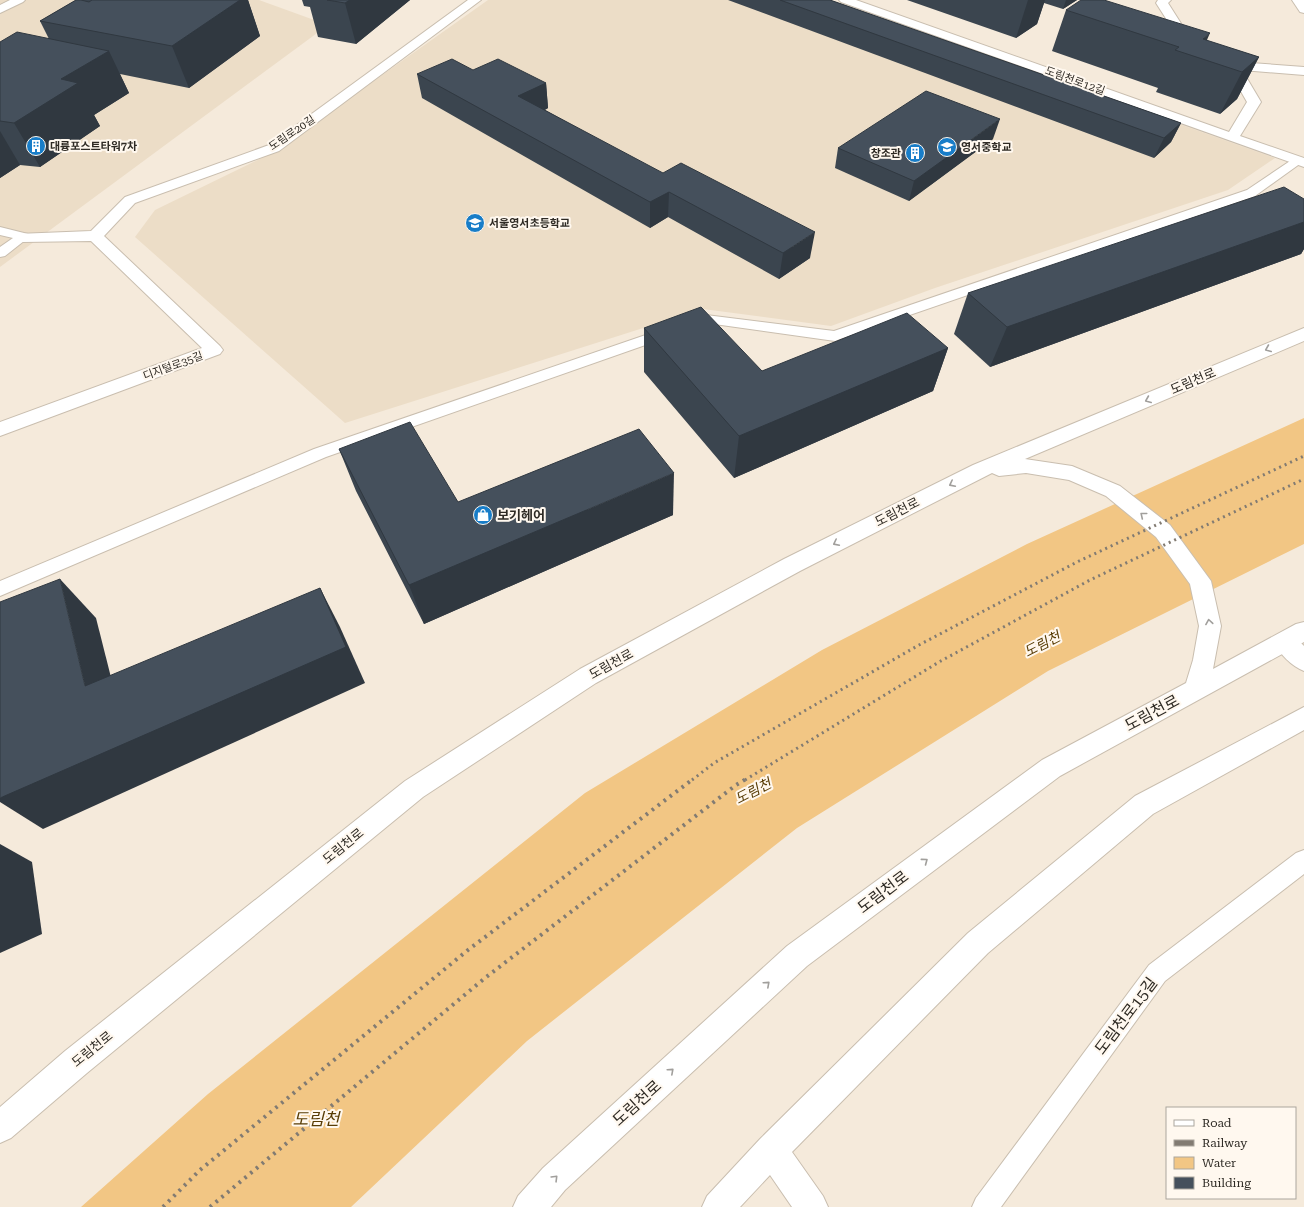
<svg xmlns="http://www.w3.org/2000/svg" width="1304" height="1207" viewBox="0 0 1304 1207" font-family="'Roboto Serif','Noto Sans KR',serif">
	<rect width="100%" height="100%" fill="#f5eadb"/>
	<g fill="#ecddc7">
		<polygon points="0,0 259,0 328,25 0,267"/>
		<polygon points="488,0 830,0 1275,158 1228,190 935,288 831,326 703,309 345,423 135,237 155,210 272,153"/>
	</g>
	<polygon fill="#f2c684" points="1304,418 1304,544 1048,671 797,828 527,1041 351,1207 81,1207 208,1094 585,793 822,650 1027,544"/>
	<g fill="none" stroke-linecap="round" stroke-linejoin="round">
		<g stroke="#c9beaf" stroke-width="2">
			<g id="service">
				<polygon points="1297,157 1301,159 1303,161 1301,163 1255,196 840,339 835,341 707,323 690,328 685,327 683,324 685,321 706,315 834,331 1247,190 1293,159"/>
				<polygon points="0,227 28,234 29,237 5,256 0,257 0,247 13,238 0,235"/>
				<polygon points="666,328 671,330 673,333 671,336 326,457 0,596 0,581 314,449"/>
				<polygon points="1304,850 1304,874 1165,981 1001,1207 972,1207 976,1198 1149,965 1296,853"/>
			</g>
		</g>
		<g stroke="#c9beaf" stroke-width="2">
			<g id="minor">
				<polygon points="10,0 25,0 23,2 0,13 0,5"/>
				<polygon points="468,0 481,0 279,151 135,203 104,236 220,346 223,350 220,354 0,436 0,422 202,348 91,241 23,242 17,240 15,237 17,234 91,231 125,197 269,145"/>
				<polygon points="839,0 856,0 1229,132 1247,102 1223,60 1225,57 1233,57 1237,62 1304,67 1304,75 1242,70 1261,102 1240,136 1304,158 1304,167 841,2"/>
				<polygon points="1158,0 1171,0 1168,3 1189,36 1198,40 1200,43 1198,46 1194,47 1181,42 1156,3"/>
				<polygon points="1292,0 1304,0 1304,13 1300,12"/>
				<path d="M1285,632L1293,635L1304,646V671C1291,666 1280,654 1274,642L1277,635Z"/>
				<polygon points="1304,707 1304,730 1153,814 988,953 792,1152 823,1196 828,1207 792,1207 770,1175 740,1207 702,1207 707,1196 760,1139 968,933 1135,796"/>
			</g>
		</g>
		<g stroke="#c9beaf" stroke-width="2">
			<polygon id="primary" points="1304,328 1304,341 1025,459 1072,466 1120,486 1170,525 1211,581 1221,626 1213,669 1296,624 1304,622 1304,642 1060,776 807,966 565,1190 551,1207 513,1207 518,1196 543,1168 787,946 1042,760 1186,683 1193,660 1199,626 1190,584 1156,537 1106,496 1069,480 1026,473 999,476 992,473 800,571 596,683 423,797 87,1073 11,1138 0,1143 0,1107 65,1051 405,781 580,669 784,559 973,465"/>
		</g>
		<use href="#service" fill="#fff" fill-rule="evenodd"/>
		<use href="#minor" fill="#fff" fill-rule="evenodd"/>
		<use href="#primary" fill="#fff" fill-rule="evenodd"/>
		<g stroke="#827b72" stroke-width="3" stroke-dasharray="2 4" stroke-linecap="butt">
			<polyline points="692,780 714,763 919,645 1077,562 1304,456"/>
			<polyline points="745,780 939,662 1090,580 1304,479"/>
		</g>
		<g stroke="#827b72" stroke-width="4" stroke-dasharray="2.5 5" stroke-linecap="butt">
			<polyline points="163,1207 200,1170 468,950 693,779"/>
			<polyline points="210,1207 485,978 736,785 746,779"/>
		</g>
	</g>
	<g fill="#3b454f">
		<polygon points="76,0 248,0 260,36 189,88 120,74 129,93 94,115 100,126 40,167 20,165 0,178 0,42 49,39 40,21"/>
		<polygon points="302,0 410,0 356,44 318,37 310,7 304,6"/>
		<polygon points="728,0 830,0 1181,123 1171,142 1154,158"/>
		<polygon points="907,0 1077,0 1063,9 1044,3 1037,24 1016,38"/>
		<polygon points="1066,10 1207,41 1259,57 1237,99 1220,114 1156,92 1158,88 1052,51"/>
		<polygon points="473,70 546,83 548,108 545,110 810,258 779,279 668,217 650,228 422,98 417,74"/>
		<polygon points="993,139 909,201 835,168 838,148"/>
		<polygon points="1304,199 1304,249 1301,254 990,367 954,334 968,293"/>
		<polygon points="644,328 762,371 948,348 933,391 734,478 644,372"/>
		<polygon points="339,449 458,502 673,515 424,624 356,491"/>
	</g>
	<g fill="#303840">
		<polygon points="240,0 248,0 260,36 189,88 172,46"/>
		<polygon points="350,0 410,0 356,44 345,3"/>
		<polygon points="1028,0 1045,0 1037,24 1016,38"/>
		<polygon points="1066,0 1077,0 1063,9"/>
		<polygon points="1210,33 1199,58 1203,39"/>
		<polygon points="109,51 129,93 94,115 100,126 40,167 14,123 61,79"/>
		<polygon points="1259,57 1237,99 1220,114 1242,72"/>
		<polygon points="546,83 548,108 521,121 518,96"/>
		<polygon points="1000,119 993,139 909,201 914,181"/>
		<polygon points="1181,123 1171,142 1154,158 1164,138"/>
		<polygon points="0,131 20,165 0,178"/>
		<polygon points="669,192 668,217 650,228 650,202"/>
		<polygon points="1304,222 1304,249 1301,254 990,367 1007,327"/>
		<polygon points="815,232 810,258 779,279 783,253"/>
		<polygon points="948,348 933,391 734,478 739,436"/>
		<polygon points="674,473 673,515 424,624 409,585"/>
		<polygon points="60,579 96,618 122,721 85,686"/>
		<polygon points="320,588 340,627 365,683 43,829 0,802 0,798"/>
		<polygon points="0,844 32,862 42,934 0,953"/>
	</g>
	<g fill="#45505c" stroke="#303840">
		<polygon points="76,0 81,0 89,2 92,0 240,0 172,46 40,21"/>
		<polygon points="327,0 350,0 345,3"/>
		<polygon points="780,0 830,0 1181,123 1164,138"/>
		<polygon points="1081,0 1104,0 1210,33 1203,39 1259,57 1242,72 1175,50 1179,47 1066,10"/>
		<polygon points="17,32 109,51 61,79 78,83 14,123 0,121 0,42"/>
		<polygon points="452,59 473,70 498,59 546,83 518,96 663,173 681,163 815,232 783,253 669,192 650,202 417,74"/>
		<polygon points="926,91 1000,119 914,181 838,148"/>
		<polygon points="1284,187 1304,199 1304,222 1007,327 968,293"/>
		<polygon points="701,307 762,371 907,313 948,348 739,436 644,328"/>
		<polygon points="410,422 458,502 639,429 674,473 409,585 339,449"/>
		<polygon points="60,579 85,686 320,588 346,647 0,798 0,602"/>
	</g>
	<defs><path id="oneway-chevron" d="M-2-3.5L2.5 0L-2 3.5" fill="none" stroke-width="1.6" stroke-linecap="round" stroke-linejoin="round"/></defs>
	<g stroke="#a19f9c">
		<use href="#oneway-chevron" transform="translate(1268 349) rotate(157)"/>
		<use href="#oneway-chevron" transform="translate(1148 400) rotate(157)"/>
		<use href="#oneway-chevron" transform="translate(952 484) rotate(153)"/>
		<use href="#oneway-chevron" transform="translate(1143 515) rotate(-141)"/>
		<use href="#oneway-chevron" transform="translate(836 543) rotate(153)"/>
		<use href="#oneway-chevron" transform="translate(1209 622) rotate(-99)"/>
		<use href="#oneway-chevron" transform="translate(925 861) rotate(-37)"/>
		<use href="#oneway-chevron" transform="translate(767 984) rotate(-42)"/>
		<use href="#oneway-chevron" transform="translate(671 1071) rotate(-42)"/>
		<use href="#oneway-chevron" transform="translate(555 1178) rotate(-45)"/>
	</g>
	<defs>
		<g id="building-disc" transform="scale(1)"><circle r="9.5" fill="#187dc8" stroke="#fff8ef"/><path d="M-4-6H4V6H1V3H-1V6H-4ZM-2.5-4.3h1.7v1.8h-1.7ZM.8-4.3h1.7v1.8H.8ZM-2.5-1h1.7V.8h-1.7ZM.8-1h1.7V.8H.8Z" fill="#fff"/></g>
		<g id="school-disc" transform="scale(1)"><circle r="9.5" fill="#187dc8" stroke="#fff8ef"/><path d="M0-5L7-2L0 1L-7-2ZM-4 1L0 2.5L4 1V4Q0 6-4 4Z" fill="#fff"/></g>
		<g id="shop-disc" transform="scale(1)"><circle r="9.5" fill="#187dc8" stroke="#fff8ef"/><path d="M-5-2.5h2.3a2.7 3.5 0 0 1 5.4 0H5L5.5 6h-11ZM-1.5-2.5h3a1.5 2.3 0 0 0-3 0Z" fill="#fff"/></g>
	</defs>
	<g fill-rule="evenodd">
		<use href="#building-disc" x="36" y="146"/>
		<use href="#school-disc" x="947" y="147"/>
		<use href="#building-disc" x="915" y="153"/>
		<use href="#school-disc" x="475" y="223"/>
		<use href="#shop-disc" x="483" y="515"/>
	</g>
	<g text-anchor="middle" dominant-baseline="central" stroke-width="4" stroke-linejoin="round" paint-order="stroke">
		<g font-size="11" fill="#2e2a24" stroke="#fff8ef">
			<text transform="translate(1075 81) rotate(20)">도림천로12길</text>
			<text transform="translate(292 133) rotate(-34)">도림로20길</text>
			<text transform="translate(173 366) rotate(-20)">디지털로35길</text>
		</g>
		<g font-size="11" font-weight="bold" fill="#2e2a24" stroke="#fff8ef" text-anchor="start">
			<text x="50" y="146">대륭포스트타워7차</text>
			<text x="961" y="147">영서중학교</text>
			<text x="901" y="153" text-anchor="end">창조관</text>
			<text x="489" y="223">서울영서초등학교</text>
		</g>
		<g font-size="13" fill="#2e2a24" stroke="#fff8ef">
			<text transform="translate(1193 381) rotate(-23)">도림천로</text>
			<text transform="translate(897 512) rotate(-27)">도림천로</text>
			<text transform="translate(611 664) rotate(-29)">도림천로</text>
			<text transform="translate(343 846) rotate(-39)">도림천로</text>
			<text transform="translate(92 1049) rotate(-39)">도림천로</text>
		</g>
		<g font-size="13" font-weight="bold" fill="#2e2a24" stroke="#fff8ef" text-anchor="start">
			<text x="497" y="515">보기헤어</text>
		</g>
		<g font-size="14" font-style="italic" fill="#593d06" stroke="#fff8ef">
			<text transform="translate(1042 644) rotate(-27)">도림천</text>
			<text transform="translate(753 791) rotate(-27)">도림천</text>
		</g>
		<g font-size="16" fill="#2e2a24" stroke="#fff8ef">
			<text transform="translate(1152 713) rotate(-28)">도림천로</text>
			<text transform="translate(883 892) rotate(-37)">도림천로</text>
			<text transform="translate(1126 1016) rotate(-53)">도림천로15길</text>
			<text transform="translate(637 1103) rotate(-42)">도림천로</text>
		</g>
		<g font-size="17" font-style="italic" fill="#593d06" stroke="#fff8ef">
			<text x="316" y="1119">도림천</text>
		</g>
	</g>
	<rect x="1166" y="1107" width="130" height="92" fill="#fff8ef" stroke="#aba69e"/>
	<rect x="1174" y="1120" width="20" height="6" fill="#ffffff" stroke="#aba69e"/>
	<text x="1202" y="1127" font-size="12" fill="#2e2a24">Road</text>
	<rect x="1174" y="1140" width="20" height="6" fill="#827b72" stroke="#aba69e"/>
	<text x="1202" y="1147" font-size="12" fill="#2e2a24">Railway</text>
	<rect x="1174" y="1157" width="20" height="12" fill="#f2c684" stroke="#aba69e"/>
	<text x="1202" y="1167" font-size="12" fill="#2e2a24">Water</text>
	<rect x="1174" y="1177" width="20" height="12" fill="#45505c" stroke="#aba69e"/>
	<text x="1202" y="1187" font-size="12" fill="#2e2a24">Building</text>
</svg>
